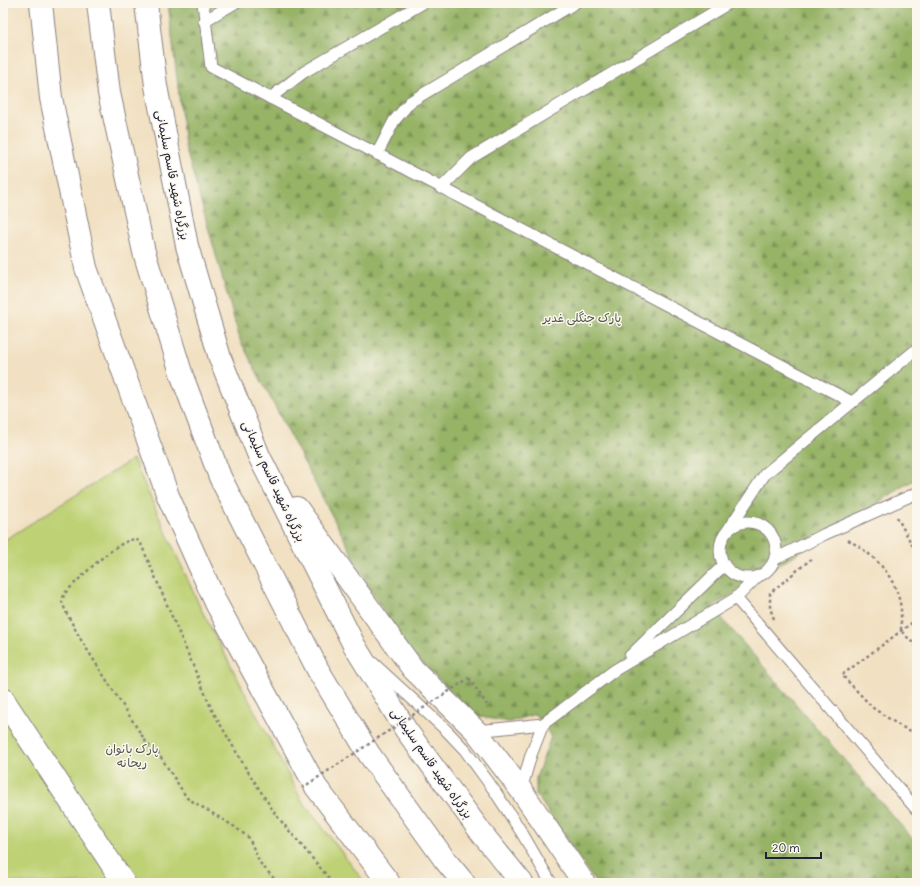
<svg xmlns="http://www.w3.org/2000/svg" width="920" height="886" viewBox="0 0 920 886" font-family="Delius,'Playpen Sans Arabic',sans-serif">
	<defs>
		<pattern id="forest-firs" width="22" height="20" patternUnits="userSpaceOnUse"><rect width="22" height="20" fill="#96b366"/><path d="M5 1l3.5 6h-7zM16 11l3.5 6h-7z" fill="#7a9155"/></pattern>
	</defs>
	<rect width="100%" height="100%" fill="#fbf7ec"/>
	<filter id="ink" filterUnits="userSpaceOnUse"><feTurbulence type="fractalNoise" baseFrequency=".025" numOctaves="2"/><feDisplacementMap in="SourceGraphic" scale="8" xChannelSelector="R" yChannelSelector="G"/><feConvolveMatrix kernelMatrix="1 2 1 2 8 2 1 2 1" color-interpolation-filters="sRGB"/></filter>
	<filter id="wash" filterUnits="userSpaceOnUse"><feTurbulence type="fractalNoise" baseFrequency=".012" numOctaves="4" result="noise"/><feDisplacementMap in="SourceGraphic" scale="16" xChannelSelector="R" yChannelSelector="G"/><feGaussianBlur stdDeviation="0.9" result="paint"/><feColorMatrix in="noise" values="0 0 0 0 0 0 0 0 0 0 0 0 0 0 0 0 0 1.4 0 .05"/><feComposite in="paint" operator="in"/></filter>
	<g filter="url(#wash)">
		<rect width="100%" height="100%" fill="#f1e0c1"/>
		<polygon fill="url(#forest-firs)" stroke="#5c6a50" points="168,3 917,3 917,478 712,607 917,844 917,883 596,883 536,794 536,778 551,737 543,724 535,714 509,722 476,716 407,648 373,594 240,340 185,146"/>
		<polygon fill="#bed174" stroke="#707a58" points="133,459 201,609 301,799 365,883 3,883 3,541"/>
	</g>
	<g filter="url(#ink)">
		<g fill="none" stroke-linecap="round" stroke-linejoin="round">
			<g stroke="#8a817e" stroke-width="13">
				<g id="lane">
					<polyline points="203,3 211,67 852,402"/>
					<polyline points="204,21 235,3"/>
					<polyline points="270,98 304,72 423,3"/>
					<polyline points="377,154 394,121 410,102 575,3"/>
					<polyline points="441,188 471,158 729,3"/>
					<circle cx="748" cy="550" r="28"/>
					<polyline points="728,530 765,474 917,349"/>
					<polyline points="775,559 825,534 917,493"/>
					<polyline points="736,598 917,810"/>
					<polyline points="630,656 724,565"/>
					<polyline points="373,663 447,731 465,750 494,790 522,833 551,883"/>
					<polyline points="476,731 543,724 615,670 736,598 758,576"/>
					<polyline points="521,790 531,755 543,724"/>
				</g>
			</g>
			<g stroke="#8a817e" stroke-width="24">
				<polyline id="street" points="3,699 124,883"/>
			</g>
			<g stroke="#8a817e" stroke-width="24">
				<g id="highway">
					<polyline points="41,3 51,98 86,268 168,496 216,603 316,787 389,883"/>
					<polyline points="98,3 109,93 144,252 182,376 220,477 318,670 369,754 445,860 464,883"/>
					<polyline points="146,3 156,86 187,246 220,358 259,456 354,645 406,730 483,835 522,883"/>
					<polyline points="297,508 413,669 476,731 521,790 584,883"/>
				</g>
			</g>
			<g stroke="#8a817e" stroke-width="2.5" stroke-dasharray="3 3" stroke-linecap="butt">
				<polyline points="897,517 917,554"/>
				<path d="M848,540C875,555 897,577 901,609C901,616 901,624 901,631L917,647"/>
				<polyline points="774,619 770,608 770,593 811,559"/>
				<polyline points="917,619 842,675 873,708 900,726 917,734"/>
				<polyline points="469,678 487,705"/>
				<path d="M278,883L260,863L249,838L235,827L187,798L157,751L148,745L81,640L66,612L62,602L64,594C79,579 116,540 136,539L141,544L212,710L245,767L276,815L333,883"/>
			</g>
			<use href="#lane" stroke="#fff" stroke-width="11"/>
			<use href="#street" stroke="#fff" stroke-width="22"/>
			<use href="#highway" stroke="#fff" stroke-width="22"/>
			<polyline stroke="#8a817e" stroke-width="2.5" stroke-dasharray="3 3" stroke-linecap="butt" points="302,788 469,678"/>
		</g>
	</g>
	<g text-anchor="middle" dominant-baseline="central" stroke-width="3" stroke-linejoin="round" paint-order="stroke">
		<g font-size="12" fill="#22223b" stroke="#fbf7ec">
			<text transform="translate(173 175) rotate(79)">بزرگراه شهید قاسم سلیمانی</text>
			<text transform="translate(274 481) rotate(65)">بزرگراه شهید قاسم سلیمانی</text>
			<text transform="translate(432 763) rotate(55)">بزرگراه شهید قاسم سلیمانی</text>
		</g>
		<g font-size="12" fill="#51574c" stroke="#fbf7ec">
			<text x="582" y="317">پارک جنگلی غدیر</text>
			<text x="132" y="748">پارک بانوان<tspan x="132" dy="14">ریحانه</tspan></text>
		</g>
	</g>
	<rect width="920" height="886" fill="none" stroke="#fbf7ec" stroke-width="16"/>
	<path d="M766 852v6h55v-6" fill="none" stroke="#22223b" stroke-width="2"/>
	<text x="772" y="852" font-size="12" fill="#22223b" stroke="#fbf7ec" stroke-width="3" paint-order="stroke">20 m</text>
</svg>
